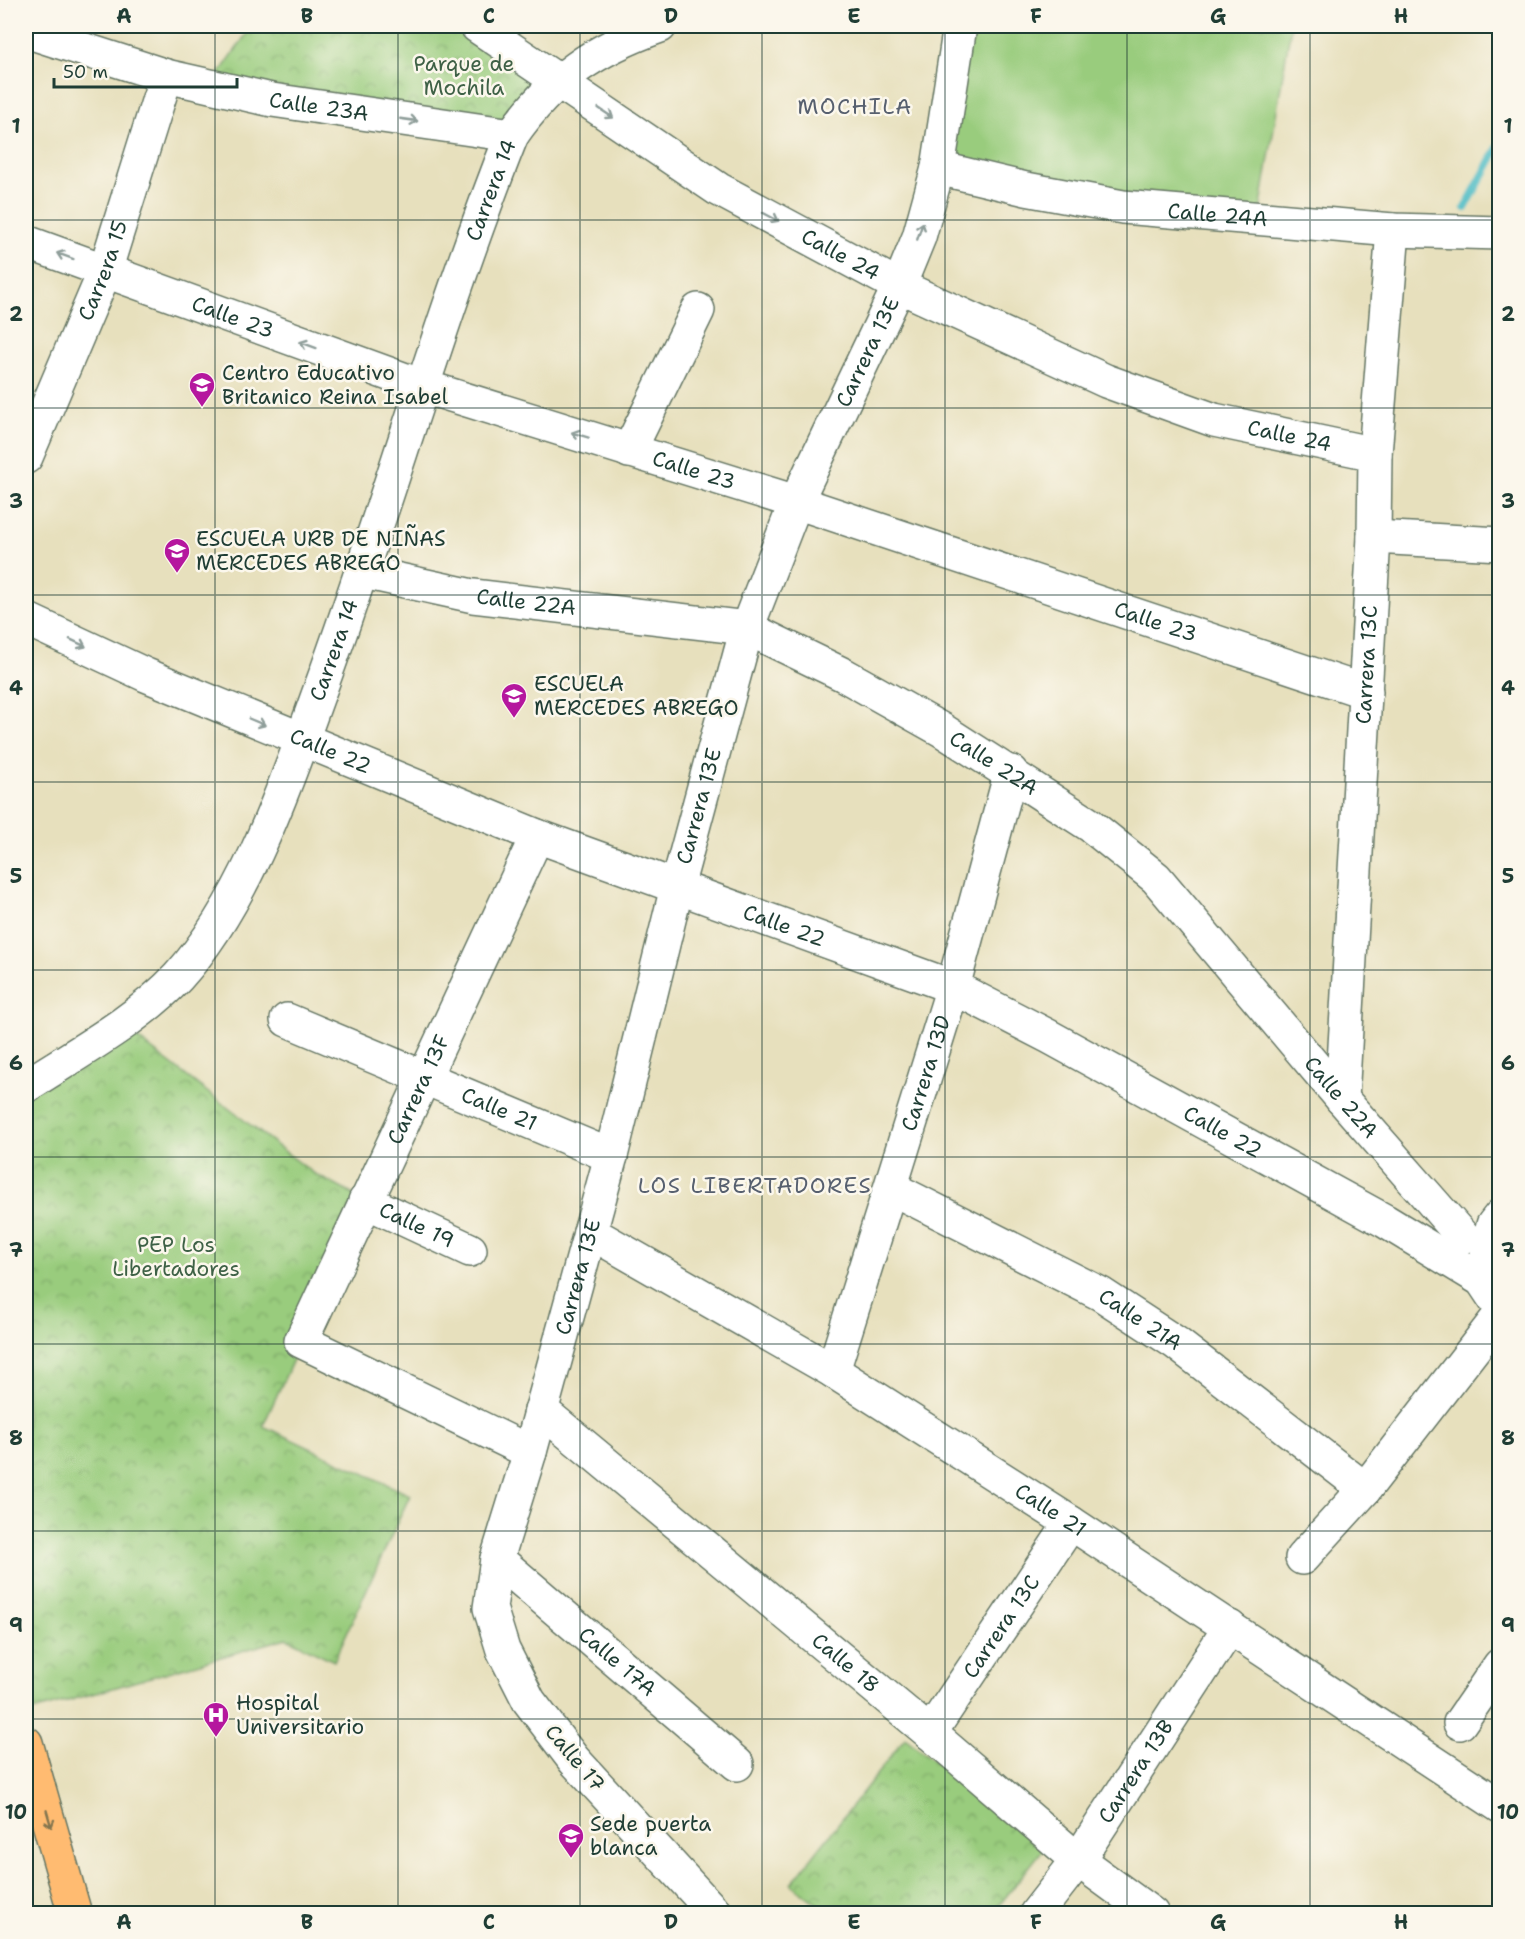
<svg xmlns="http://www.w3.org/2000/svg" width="1525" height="1939" viewBox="0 0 1525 1939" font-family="'Shantell Sans',sans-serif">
	<defs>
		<pattern id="park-crowns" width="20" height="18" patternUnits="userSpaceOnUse" patternTransform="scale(1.5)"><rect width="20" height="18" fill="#99cc7d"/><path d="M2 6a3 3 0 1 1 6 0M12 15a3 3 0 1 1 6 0" fill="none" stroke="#7ca767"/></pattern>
	</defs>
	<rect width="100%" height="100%" fill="#fbf7ec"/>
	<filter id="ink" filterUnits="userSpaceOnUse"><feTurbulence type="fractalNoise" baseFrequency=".0167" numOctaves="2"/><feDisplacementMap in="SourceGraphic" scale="12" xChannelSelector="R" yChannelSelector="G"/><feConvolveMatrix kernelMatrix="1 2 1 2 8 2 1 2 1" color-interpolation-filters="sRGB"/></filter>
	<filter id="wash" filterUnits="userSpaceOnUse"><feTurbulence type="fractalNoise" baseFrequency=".008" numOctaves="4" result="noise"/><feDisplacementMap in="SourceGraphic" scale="24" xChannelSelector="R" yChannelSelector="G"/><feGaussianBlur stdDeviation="1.35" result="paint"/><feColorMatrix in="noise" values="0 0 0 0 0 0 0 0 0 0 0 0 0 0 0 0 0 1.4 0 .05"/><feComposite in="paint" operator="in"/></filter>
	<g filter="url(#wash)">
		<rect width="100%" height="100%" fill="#e7e0bd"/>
		<g fill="url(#park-crowns)" stroke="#5c8458" stroke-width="1.5">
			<polygon points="252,26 479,26 558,80 512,135 210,87"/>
			<polygon points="120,1025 313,1173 365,1201 263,1426 410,1495 334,1661 287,1638 26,1713 26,1086"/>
			<polygon points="905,1738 1045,1847 993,1913 829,1913 791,1884"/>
		</g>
		<polygon fill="#99cc7d" stroke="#5c8458" stroke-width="1.5" points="960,26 1291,26 1259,217 938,168"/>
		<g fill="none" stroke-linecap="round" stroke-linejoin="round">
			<polyline stroke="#4dbcc5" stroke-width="8" points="1465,208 1500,144"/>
		</g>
	</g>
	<g filter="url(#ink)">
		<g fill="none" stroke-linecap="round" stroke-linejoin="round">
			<g stroke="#657664" stroke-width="36">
				<g id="minor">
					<path id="s1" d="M477,26L718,189L899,286L1106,381L1214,420L1375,454"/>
					<path id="s2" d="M26,31L166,76L272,100L512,135"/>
					<path id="s3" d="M938,168L1026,189L1123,207L1393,230L1500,233"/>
					<path id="s4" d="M26,242L422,386L796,502L1366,692"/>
					<polyline points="629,451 698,310"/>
					<path id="s5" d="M26,457L105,271L166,76"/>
					<polyline points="1374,537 1500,544"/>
					<path id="s6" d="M363,572L473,596L747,628L844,675L942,730L1090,825L1156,878L1342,1099L1463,1237"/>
					<path id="s7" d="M26,619L146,675L537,836L953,987L1048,1036L1385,1221L1482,1280L1500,1307"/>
					<path id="s8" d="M287,1020L611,1156"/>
					<path id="s9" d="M26,1086C75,1054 138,1020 178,977C247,901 286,783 321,687C388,504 440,316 512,135C552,78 595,49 660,26"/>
					<path id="s10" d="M1342,1099L1374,537L1375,454L1393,230"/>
					<path id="s11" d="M891,1188L1101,1294L1176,1343L1365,1489"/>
					<path id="s12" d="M365,1201L470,1250"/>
					<path id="s13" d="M590,1232L833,1371L1071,1523L1500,1806"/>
					<polyline points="1482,1280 1493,1225 1500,1216"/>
					<path id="s14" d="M833,1371L953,987L1011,772"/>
					<path id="s15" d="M541,1410L930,1733L1078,1860L1152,1914"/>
					<path id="s16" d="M530,1452L301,1341L537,836"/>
					<polyline points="1302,1558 1365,1489 1500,1315"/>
					<path id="s17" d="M497,1559L737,1764"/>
					<polyline points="1460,1723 1500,1665"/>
					<path id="s18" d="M930,1733L1071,1523"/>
					<path id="s19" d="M716,1914L574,1760L529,1701L503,1650L490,1608L497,1559L530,1452L611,1156L677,887L747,628L796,502L899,286L919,237L938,168L960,26"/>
					<path id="s20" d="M1036,1914L1078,1860L1230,1627"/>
				</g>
			</g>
			<g stroke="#657664" stroke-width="36">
				<polyline id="major" points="26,1743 75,1914"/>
			</g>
			<use href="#minor" stroke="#fff" stroke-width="33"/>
			<use href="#major" stroke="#ffbb71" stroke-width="33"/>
		</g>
		<defs><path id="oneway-shaft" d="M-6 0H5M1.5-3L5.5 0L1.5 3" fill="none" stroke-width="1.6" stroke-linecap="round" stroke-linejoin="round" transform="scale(1.5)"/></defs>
		<g stroke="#8f9e9a">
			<use href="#oneway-shaft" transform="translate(606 113) rotate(34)"/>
			<use href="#oneway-shaft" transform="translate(409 120) rotate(8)"/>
			<use href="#oneway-shaft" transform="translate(771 217) rotate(28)"/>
			<use href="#oneway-shaft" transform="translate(920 231) rotate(-72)"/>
			<use href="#oneway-shaft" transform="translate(65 256) rotate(-160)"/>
			<use href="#oneway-shaft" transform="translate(308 345) rotate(-160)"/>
			<use href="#oneway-shaft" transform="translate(580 435) rotate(-163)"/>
			<use href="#oneway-shaft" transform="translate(78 643) rotate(25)"/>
			<use href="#oneway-shaft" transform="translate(257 722) rotate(23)"/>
		</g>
		<use stroke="#84764f" href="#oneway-shaft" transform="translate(49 1819) rotate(74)"/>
	</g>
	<path fill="none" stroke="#1f3d34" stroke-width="1.5" stroke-opacity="0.55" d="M215,26V1914M398,26V1914M580,26V1914M762,26V1914M945,26V1914M1127,26V1914M1310,26V1914M26,220H1500M26,408H1500M26,595H1500M26,782H1500M26,970H1500M26,1157H1500M26,1344H1500M26,1531H1500M26,1719H1500"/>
	<defs>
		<g id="school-pin" transform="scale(1.35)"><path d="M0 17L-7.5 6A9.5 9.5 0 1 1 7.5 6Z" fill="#b5179e" stroke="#fbf7ec"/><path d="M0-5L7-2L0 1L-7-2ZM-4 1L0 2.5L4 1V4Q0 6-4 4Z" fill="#fff"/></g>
		<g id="hospital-pin" transform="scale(1.35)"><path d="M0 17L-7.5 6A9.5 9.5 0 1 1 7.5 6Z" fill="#b5179e" stroke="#fbf7ec"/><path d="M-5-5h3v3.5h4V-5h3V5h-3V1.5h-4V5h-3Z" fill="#fff"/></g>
		<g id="university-pin" transform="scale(1.35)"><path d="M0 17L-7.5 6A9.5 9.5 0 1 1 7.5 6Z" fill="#b5179e" stroke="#fbf7ec"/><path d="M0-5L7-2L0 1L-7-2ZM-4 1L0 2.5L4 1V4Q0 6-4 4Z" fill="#fff"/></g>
	</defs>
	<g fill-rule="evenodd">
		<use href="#school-pin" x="202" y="385"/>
		<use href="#school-pin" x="177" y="551"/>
		<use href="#school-pin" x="514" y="696"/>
		<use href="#hospital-pin" x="216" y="1715"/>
		<use href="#university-pin" x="571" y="1836"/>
	</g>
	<g text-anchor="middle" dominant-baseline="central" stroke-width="5" stroke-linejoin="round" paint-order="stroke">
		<g font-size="21" fill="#3e6146" stroke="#fbf7ec">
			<text x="464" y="64">Parque de<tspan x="464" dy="24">Mochila</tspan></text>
			<text x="176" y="1245">PEP Los<tspan x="176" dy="24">Libertadores</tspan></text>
		</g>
		<g font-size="21" fill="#1f3d34" stroke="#fbf7ec">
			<text stroke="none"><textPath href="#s2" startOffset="303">Calle 23A</textPath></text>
			<text stroke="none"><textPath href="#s9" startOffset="1038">Carrera 14</textPath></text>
			<text stroke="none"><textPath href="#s3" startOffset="284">Calle 24A</textPath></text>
			<text stroke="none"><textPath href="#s1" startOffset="430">Calle 24</textPath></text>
			<text stroke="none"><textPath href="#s5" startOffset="202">Carrera 15</textPath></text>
			<text stroke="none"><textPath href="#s4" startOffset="220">Calle 23</textPath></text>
			<text stroke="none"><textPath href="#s19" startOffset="1700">Carrera 13E</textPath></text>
			<text stroke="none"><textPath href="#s1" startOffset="916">Calle 24</textPath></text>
			<text stroke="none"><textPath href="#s4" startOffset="706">Calle 23</textPath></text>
			<text stroke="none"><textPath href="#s6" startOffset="166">Calle 22A</textPath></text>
			<text stroke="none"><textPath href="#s4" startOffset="1192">Calle 23</textPath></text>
			<text stroke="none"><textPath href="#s9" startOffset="552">Carrera 14</textPath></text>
			<text stroke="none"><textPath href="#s10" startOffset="435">Carrera 13C</textPath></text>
			<text stroke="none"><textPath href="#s7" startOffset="332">Calle 22</textPath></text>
			<text stroke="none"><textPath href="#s6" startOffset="670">Calle 22A</textPath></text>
			<text stroke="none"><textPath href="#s19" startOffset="1214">Carrera 13E</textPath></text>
			<text stroke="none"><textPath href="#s7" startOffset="818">Calle 22</textPath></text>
			<text stroke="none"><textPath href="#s14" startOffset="312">Carrera 13D</textPath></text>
			<text stroke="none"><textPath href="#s16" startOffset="532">Carrera 13F</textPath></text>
			<text stroke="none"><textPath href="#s6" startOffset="1156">Calle 22A</textPath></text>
			<text stroke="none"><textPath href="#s8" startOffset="230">Calle 21</textPath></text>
			<text stroke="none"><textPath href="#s7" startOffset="1304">Calle 22</textPath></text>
			<text stroke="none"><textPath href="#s12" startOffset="57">Calle 19</textPath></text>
			<text stroke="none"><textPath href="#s19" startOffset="728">Carrera 13E</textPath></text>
			<text stroke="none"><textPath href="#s11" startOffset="282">Calle 21A</textPath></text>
			<text stroke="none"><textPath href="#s13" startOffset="538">Calle 21</textPath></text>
			<text stroke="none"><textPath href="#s18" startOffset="128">Carrera 13C</textPath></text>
			<text stroke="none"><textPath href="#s17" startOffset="158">Calle 17A</textPath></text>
			<text stroke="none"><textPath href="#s15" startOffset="396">Calle 18</textPath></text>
			<text transform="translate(575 1758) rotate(50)">Calle 17</text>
			<text stroke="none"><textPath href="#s20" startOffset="174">Carrera 13B</textPath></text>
		</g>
		<g font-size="21" fill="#1f3d34" stroke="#fbf7ec" text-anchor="start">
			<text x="222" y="373">Centro Educativo<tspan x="222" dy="24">Britanico Reina Isabel</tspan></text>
			<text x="196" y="539">ESCUELA URB DE NIÑAS<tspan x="196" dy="24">MERCEDES ABREGO</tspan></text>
			<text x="534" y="684">ESCUELA<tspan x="534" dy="24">MERCEDES ABREGO</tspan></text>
			<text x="236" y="1703">Hospital<tspan x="236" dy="24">Universitario</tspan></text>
			<text x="590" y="1824">Sede puerta<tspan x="590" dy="24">blanca</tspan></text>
		</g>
		<g font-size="22" letter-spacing="1.5" fill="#57606f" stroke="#fbf7ec">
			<text x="855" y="106">MOCHILA</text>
			<text x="755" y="1185">LOS LIBERTADORES</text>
		</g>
	</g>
	<rect width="1525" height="1939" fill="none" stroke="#fbf7ec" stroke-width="66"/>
	<path d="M54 78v9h183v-9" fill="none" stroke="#1f3d34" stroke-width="3"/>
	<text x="63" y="78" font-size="18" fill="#1f3d34" stroke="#fbf7ec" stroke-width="4.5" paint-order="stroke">50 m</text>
	<rect x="33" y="33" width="1459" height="1873" fill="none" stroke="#1f3d34" stroke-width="2"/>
	<g font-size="20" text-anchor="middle" font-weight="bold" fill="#1f3d34">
		<text x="124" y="23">A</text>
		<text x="307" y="23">B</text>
		<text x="489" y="23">C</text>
		<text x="671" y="23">D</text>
		<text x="854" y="23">E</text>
		<text x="1036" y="23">F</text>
		<text x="1218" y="23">G</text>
		<text x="1401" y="23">H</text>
		<text x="16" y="133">1</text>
		<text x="1508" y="133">1</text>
		<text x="16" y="321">2</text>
		<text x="1508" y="321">2</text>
		<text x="16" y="508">3</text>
		<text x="1508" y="508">3</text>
		<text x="16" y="695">4</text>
		<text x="1508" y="695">4</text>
		<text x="16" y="883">5</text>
		<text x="1508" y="883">5</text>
		<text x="16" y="1070">6</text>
		<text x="1508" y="1070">6</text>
		<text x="16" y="1257">7</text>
		<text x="1508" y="1257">7</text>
		<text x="16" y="1445">8</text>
		<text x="1508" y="1445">8</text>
		<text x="16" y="1632">9</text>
		<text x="1508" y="1632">9</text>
		<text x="16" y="1819">10</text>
		<text x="1508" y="1819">10</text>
		<text x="124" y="1929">A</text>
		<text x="307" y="1929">B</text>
		<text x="489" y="1929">C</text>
		<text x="671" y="1929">D</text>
		<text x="854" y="1929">E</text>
		<text x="1036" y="1929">F</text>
		<text x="1218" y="1929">G</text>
		<text x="1401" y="1929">H</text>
	</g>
</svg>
